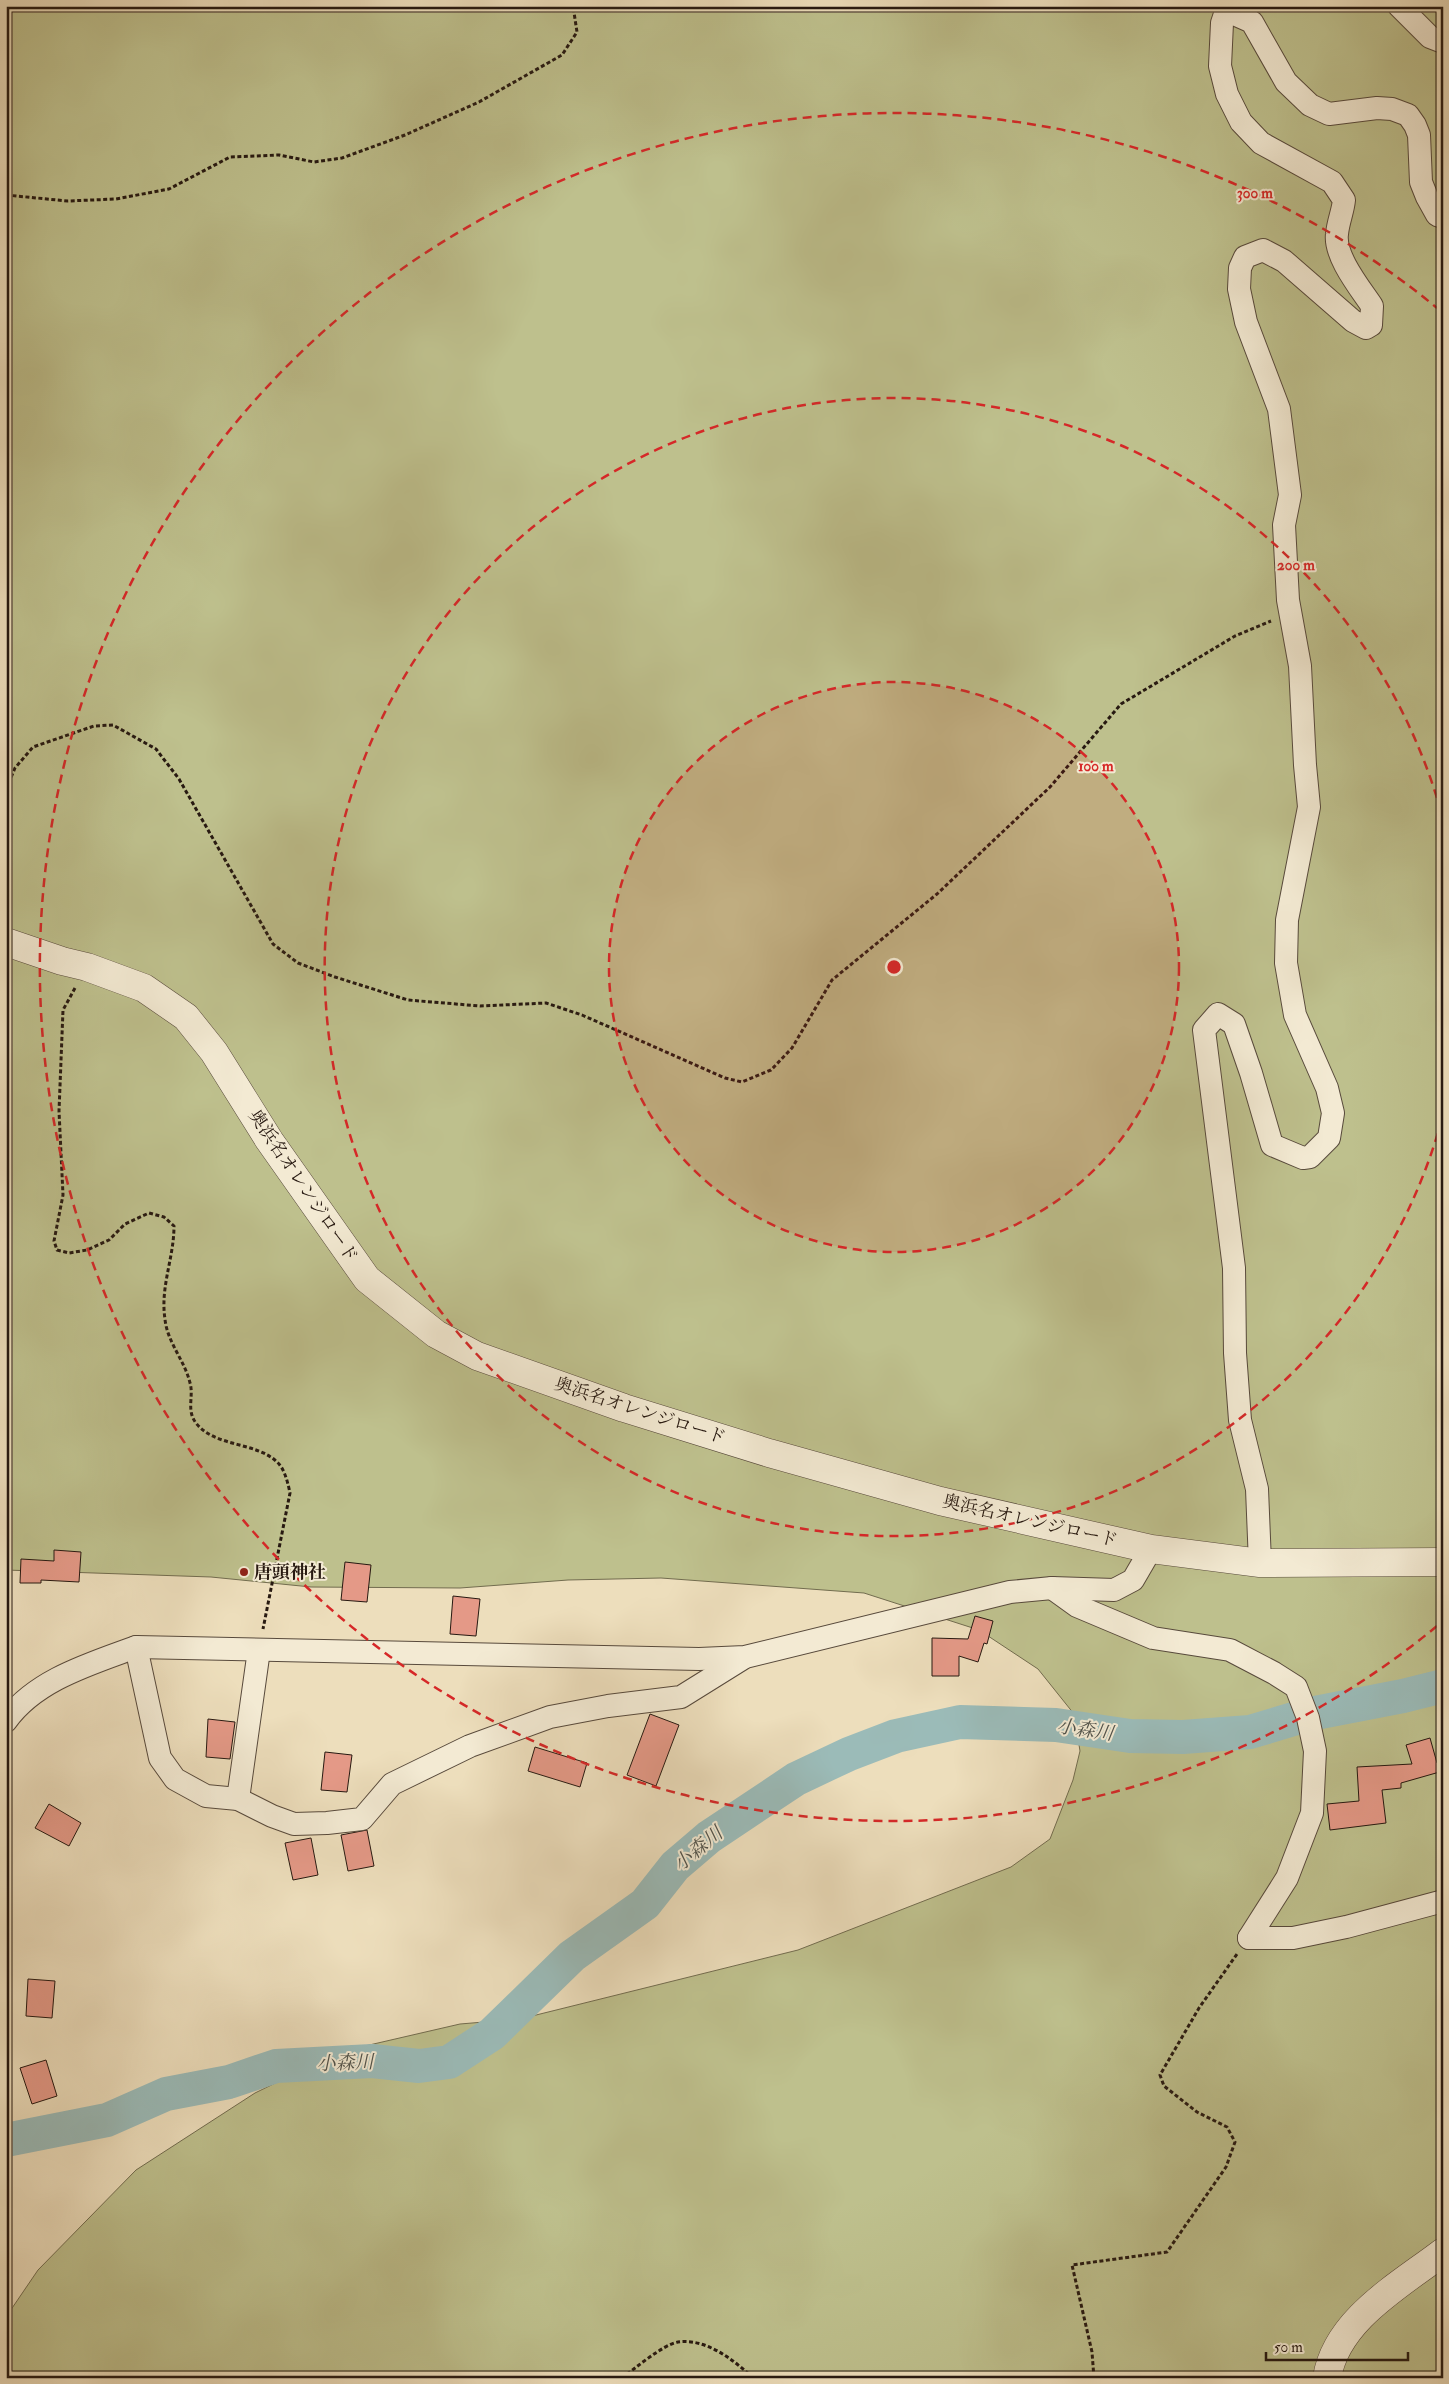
<svg xmlns="http://www.w3.org/2000/svg" width="1449" height="2384" viewBox="0 0 1449 2384" font-family="'IM FELL Double Pica','Noto Serif JP',serif">
	<rect width="100%" height="100%" fill="#eddebc"/>
	<filter id="stains"><feTurbulence type="fractalNoise" baseFrequency=".004" numOctaves="4"/><feColorMatrix values="0 0 0 0 .2 0 0 0 0 .09 0 0 0 0 .02 0 0 0 .5 -.17"/></filter>
	<radialGradient id="worn" r=".72"><stop offset=".6" stop-color="#630" stop-opacity="0"/><stop offset="1" stop-color="#630" stop-opacity=".3"/></radialGradient>
	<polygon fill="#bec08d" stroke="#726c4f" points="6,6 1443,6 1443,2378 6,2378 6,2317 38,2270 136,2170 255,2093 339,2052 460,2024 520,2019 798,1950 1011,1867 1050,1839 1073,1780 1080,1751 1074,1714 1038,1669 979,1630 864,1593 661,1578 568,1580 460,1588 311,1587 211,1577 6,1570"/>
	<g fill="none" stroke-linecap="round" stroke-linejoin="round">
		<polyline stroke="#9bbbb8" stroke-width="34" points="6,2140 107,2120 166,2094 229,2082 276,2066 372,2061 419,2066 449,2062 492,2034 572,1956 645,1904 675,1866 709,1837 796,1779 849,1754 896,1736 960,1722 1056,1725 1130,1736 1183,1737 1250,1732 1310,1714 1403,1696 1443,1686"/>
	</g>
	<g fill="#e49987" stroke="#271911">
		<polygon points="54,1550 81,1552 79,1582 41,1580 41,1583 20,1583 21,1559 54,1561"/>
		<polygon points="345,1562 371,1565 367,1602 341,1600"/>
		<polygon points="453,1596 480,1599 476,1636 450,1634"/>
		<polygon points="975,1616 993,1621 987,1644 984,1643 978,1662 959,1656 959,1676 932,1676 932,1638 968,1639"/>
		<polygon points="650,1714 679,1725 656,1786 627,1775"/>
		<polygon points="208,1719 235,1722 230,1759 206,1757"/>
		<polygon points="1430,1738 1437,1763 1443,1762 1443,1771 1401,1783 1401,1788 1382,1790 1386,1823 1330,1830 1327,1804 1359,1801 1357,1767 1412,1764 1406,1745"/>
		<polygon points="535,1747 587,1763 580,1787 528,1771"/>
		<polygon points="325,1752 352,1755 347,1792 321,1790"/>
		<polygon points="49,1804 81,1823 69,1846 35,1828"/>
		<polygon points="367,1830 374,1866 348,1871 341,1835"/>
		<polygon points="311,1838 318,1875 293,1880 285,1843"/>
		<polygon points="28,1979 55,1981 52,2018 26,2016"/>
		<polygon points="46,2060 57,2096 32,2104 20,2068"/>
	</g>
	<g fill="none" stroke-linecap="round" stroke-linejoin="round">
		<g stroke="#584a3c" stroke-width="24">
			<g id="minor">
				<polyline points="1399,6 1430,37 1443,42"/>
				<path d="M1260,1563L1257,1489L1240,1420L1235,1353L1234,1268L1204,1030L1218,1014L1234,1024L1251,1073L1272,1145L1303,1158L1310,1157L1329,1138L1333,1113L1327,1088L1295,1015L1286,963L1287,920L1309,807L1305,765L1300,666L1288,600L1284,525L1290,495L1279,409L1246,322L1239,289L1240,268L1245,257L1263,250L1284,261L1353,321L1366,328L1371,325L1372,306C1360,288 1334,256 1337,234C1338,222 1343,211 1344,200L1332,182L1261,143L1241,122L1227,94L1220,66L1222,23L1225,14H1234L1252,22L1286,82L1310,105L1329,114L1377,108L1392,109L1408,115L1415,125L1419,135L1421,182L1427,197L1437,215L1443,217"/>
				<polyline points="1052,1588 1077,1606 1153,1638 1230,1650 1274,1673 1296,1687 1308,1718 1315,1751 1312,1813 1287,1878 1249,1938"/>
				<polyline points="136,1647 160,1758 175,1779 206,1796 238,1799 272,1816 294,1824 327,1823 362,1819 392,1784 470,1746 550,1717 608,1706 681,1697 742,1659"/>
				<path d="M6,1721C35,1680 90,1664 136,1647L699,1659L745,1657L1010,1592L1052,1588L1114,1590L1133,1580L1151,1549"/>
				<polyline points="238,1799 259,1650"/>
				<polyline points="1249,1938 1293,1938 1346,1927 1443,1901"/>
			</g>
		</g>
		<g stroke="#584a3c" stroke-width="29">
			<g id="tertiary">
				<polyline points="6,942 62,961 87,967 144,988 186,1017 214,1052 269,1140 367,1279 436,1334 477,1356 624,1408 769,1453 940,1501 1151,1549 1260,1563 1443,1562"/>
				<path d="M1327,2378C1336,2320 1400,2285 1443,2252"/>
			</g>
		</g>
		<g stroke="#271911" stroke-width="3" stroke-dasharray="4 2.5" stroke-linecap="butt">
			<polyline points="6,195 68,201 116,199 169,189 230,157 279,155 314,162 342,158 405,135 479,102 562,55 577,32 573,6"/>
			<polyline points="6,789 15,768 33,747 94,726 113,725 156,749 179,779 273,944 298,963 335,977 408,1000 480,1006 546,1003 582,1015 725,1078 742,1082 771,1070 792,1048 832,980 937,894 1050,787 1121,704 1235,636 1271,621"/>
			<path d="M75,988L63,1010L59,1111L63,1195L54,1241L57,1250L69,1253L87,1250L109,1240L125,1224L149,1213L164,1217L174,1226C174,1258 160,1287 165,1319C167,1342 185,1361 190,1383C194,1396 186,1410 196,1423C214,1447 257,1442 277,1462C285,1469 288,1484 290,1493L263,1629"/>
			<path d="M622,2378C634,2369 664,2344 678,2342C706,2338 734,2360 753,2378"/>
			<polyline points="1094,2378 1092,2352 1072,2265 1167,2252 1226,2167 1235,2142 1227,2127 1197,2112 1164,2086 1160,2075 1199,2008 1237,1954"/>
		</g>
		<use href="#minor" stroke="#f3ead3" stroke-width="22"/>
		<use href="#tertiary" stroke="#f3ead3" stroke-width="28"/>
	</g>
	<circle cx="894" cy="967" r="285" fill="#d62828" fill-opacity=".12"/>
	<g fill="none" stroke="#d62828" stroke-width="2.5" stroke-dasharray="9 6">
		<circle cx="894" cy="967" r="285"/>
		<path d="M1442 1119A569 569 0 1 1 1442 815"/>
		<path d="M1437 1626A854 854 0 1 1 1437 308"/>
	</g>
	<circle fill="#8f2418" stroke="#f3ead3" stroke-width="2" cx="244" cy="1572" r="5"/>
	<g text-anchor="middle" dominant-baseline="central" stroke-width="4" stroke-linejoin="round" paint-order="stroke">
		<g font-size="18" fill="#271911" stroke="#f3ead3">
			<text transform="translate(303 1186) rotate(56)">奥浜名オレンジロード</text>
			<text transform="translate(640 1411) rotate(18)">奥浜名オレンジロード</text>
			<text transform="translate(1030 1521) rotate(13)">奥浜名オレンジロード</text>
		</g>
		<g font-size="18" font-weight="bold" fill="#271911" stroke="#f3ead3" text-anchor="start">
			<text x="254" y="1572">唐頭神社</text>
		</g>
		<g font-size="19" font-style="italic" fill="#50524b" stroke="#f3ead3">
			<text transform="translate(1085 1730) rotate(8)">小森川</text>
			<text transform="translate(698 1849) rotate(-40)">小森川</text>
			<text transform="translate(345 2063) rotate(-2)">小森川</text>
		</g>
	</g>
	<circle cx="894" cy="967" r="8" fill="#d62828" stroke="#f3ead3" stroke-width="2.5"/>
	<g font-size="15" text-anchor="middle" font-weight="bold" fill="#d62828" stroke="#f3ead3" stroke-width="4" stroke-linejoin="round" paint-order="stroke">
		<text x="1255" y="198">300 m</text>
		<text x="1296" y="570">200 m</text>
		<text x="1096" y="771">100 m</text>
	</g>
	<rect width="1449" height="2384" fill="none" stroke="#eddebc" stroke-width="25"/>
	<rect x="8" y="8" width="1434" height="2369" fill="none" stroke="#271911" stroke-width="2.5"/>
	<rect x="12" y="12" width="1424" height="2359" fill="none" stroke="#271911"/>
	<path d="M1266 2352v8h142v-8" fill="none" stroke="#271911" stroke-width="2.5"/>
	<text x="1274" y="2352" font-size="15" fill="#271911" stroke="#f3ead3" stroke-width="4" paint-order="stroke">50 m</text>
	<rect width="100%" height="100%" filter="url(#stains)"/>
	<rect width="100%" height="100%" fill="url(#worn)"/>
</svg>
